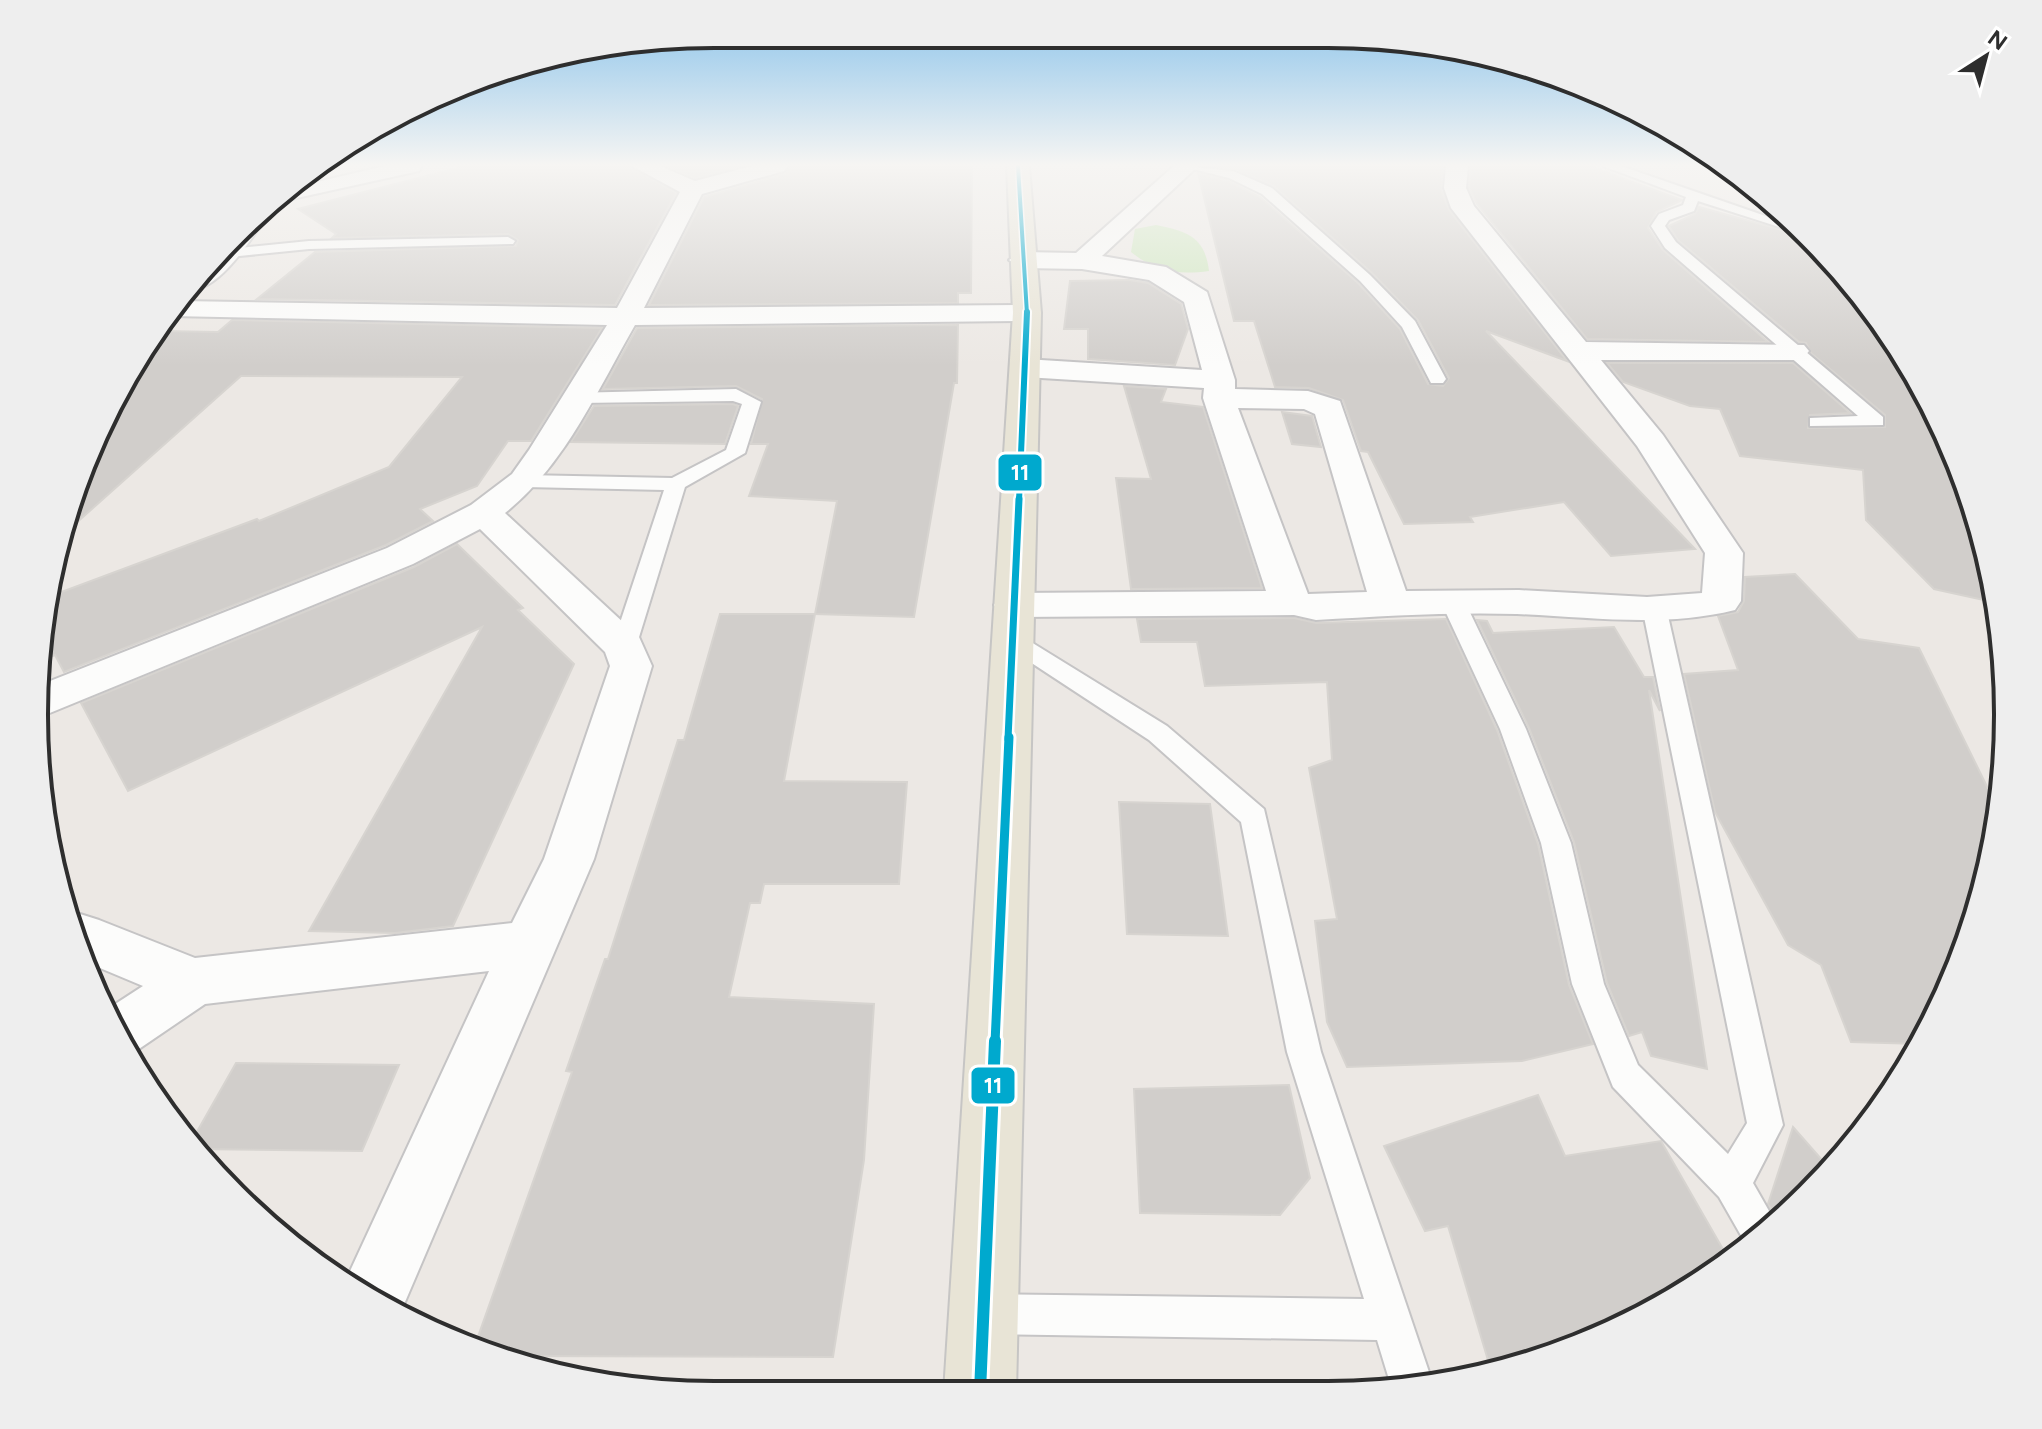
<svg xmlns="http://www.w3.org/2000/svg" width="2042" height="1429" viewBox="0 0 2042 1429" font-family="Figtree,sans-serif">
	<rect width="100%" height="100%" fill="#ece8e4"/>
	<path fill="#cee6be" d="M1156,225C1187,231 1205,237 1209,271C1178,275 1156,272 1131,252L1135,229Z"/>
	<g fill="#d1cecb" stroke="#d7d4d0" stroke-width="2">
		<polygon points="465,166 629,166 676,193 615,305 257,299 315,252 516,246 518,240 508,234 332,238 336,234 298,209"/>
		<polygon points="667,166 741,166 695,178"/>
		<polygon points="790,166 972,166 971,293 958,293 958,303 649,305 704,197 785,174"/>
		<polygon points="1210,166 1443,166 1441,189 1449,210 1567,361 1486,331 1695,549 1611,556 1564,502 1470,517 1473,522 1404,524 1368,452 1361,451 1343,400 1309,388 1275,387 1254,321 1234,321 1198,173 1228,181 1260,197 1358,283 1400,329 1428,384 1443,386 1449,378 1418,320 1372,273 1274,186 1234,168"/>
		<polygon points="1471,166 1589,166 1682,200 1656,212 1648,228 1663,250 1768,342 1587,339 1477,204 1469,188"/>
		<polygon points="1699,207 1803,236 1839,265 1917,374 1972,495 1997,603 1934,589 1866,520 1863,470 1740,456 1720,409 1690,406 1623,382 1607,363 1793,363 1850,413 1810,415 1808,428 1885,427 1885,415 1811,353 1806,343 1799,342 1678,240 1669,226 1695,214"/>
		<polygon points="1129,280 1148,283 1181,304 1188,329 1175,365 1088,359 1088,329 1064,329 1070,281"/>
		<polygon points="232,320 602,328 531,441 508,441 477,486 420,509 433,521 386,545 64,672 55,655 40,661 40,626 48,597 257,519 259,521 389,467 462,377 241,376 65,533 86,454 162,331 218,332"/>
		<polygon points="958,325 957,383 954,383 914,617 815,614 837,501 749,496 768,444 751,444 762,399 736,386 603,389 637,328"/>
		<polygon points="1124,386 1166,389 1161,402 1203,407 1262,588 1131,589 1116,478 1151,479"/>
		<polygon points="733,404 738,406 725,444 571,442 594,406"/>
		<polygon points="1282,412 1312,416 1321,447 1292,444"/>
		<polygon points="457,544 523,608 518,610 574,664 453,926 395,933 309,931 482,627 128,791 81,703 414,567"/>
		<polygon points="1795,574 1858,639 1919,648 1998,809 1985,890 1938,1015 1920,1044 1851,1042 1821,965 1788,945 1715,812 1684,674 1738,670 1718,616 1738,612 1744,601 1745,577"/>
		<polygon points="720,614 815,614 784,781 907,782 899,884 764,884 760,903 750,903 729,997 874,1004 864,1160 833,1357 497,1356 474,1348 572,1072 566,1071 605,959 608,959 678,740 684,740"/>
		<polygon points="1294,618 1316,623 1446,619 1497,730 1538,844 1569,985 1593,1044 1522,1061 1347,1067 1327,1022 1315,921 1337,919 1309,768 1332,760 1327,682 1205,686 1197,642 1141,642 1137,619"/>
		<polygon points="1477,620 1487,621 1493,633 1614,627 1644,677 1653,677 1660,711 1649,690 1707,1069 1651,1056 1642,1032 1629,1036 1607,983 1574,842 1529,728"/>
		<polygon points="1119,802 1210,804 1228,936 1127,934"/>
		<polygon points="236,1063 399,1065 362,1151 193,1149 190,1144"/>
		<polygon points="1289,1085 1310,1178 1280,1215 1140,1213 1134,1089"/>
		<polygon points="1538,1095 1565,1156 1661,1141 1728,1258 1628,1325 1490,1367 1448,1226 1425,1231 1384,1146"/>
		<polygon points="1793,1127 1830,1169 1779,1223 1768,1204"/>
	</g>
	<g fill="none" stroke-linecap="round" stroke-linejoin="round">
		<g stroke="#c5c4c5" stroke-width="4">
			<g id="lane">
				<polygon points="1181,166 1233,171 1272,188 1370,275 1415,321 1446,379 1443,383 1431,383 1402,327 1360,281 1262,194 1229,178"/>
				<polygon points="1603,166 1621,166 1786,223 1801,234 1698,201 1694,211 1669,220 1665,226 1676,242 1883,417 1883,425 1810,426 1810,418 1858,416 1665,248 1651,226 1659,214 1683,205 1686,197"/>
				<polygon points="508,237 515,241 513,244 309,249 230,257 223,253 230,249 309,241"/>
				<polygon points="736,389 761,402 745,453 685,487 636,647 633,653 615,653 612,647 664,490 524,487 514,481 524,475 672,478 726,450 742,404 733,401 578,403 571,401 571,393"/>
				<polygon points="1452,593 1464,600 1526,729 1571,843 1604,984 1638,1065 1728,1154 1747,1123 1642,607 1654,600 1666,607 1783,1125 1753,1183 1777,1225 1747,1246 1719,1197 1613,1087 1572,984 1541,843 1500,729 1440,600"/>
				<polygon points="1013,631 1167,726 1264,809 1321,1052 1433,1384 1417,1389 1392,1389 1377,1340 985,1334 971,1328 965,1314 971,1300 985,1294 1364,1299 1287,1052 1241,822 1149,740 1004,645 1001,639"/>
			</g>
		</g>
		<g stroke="#c5c4c5" stroke-width="4">
			<g id="street">
				<polygon points="385,166 422,166 419,171 274,203 291,188"/>
				<path d="M632,166H660L695,181L752,166H787L784,171L702,194L644,308L1027,305L1037,307L1041,313L1037,319L1027,321L635,325C597,391 565,465 505,513L639,637L652,666L594,859L399,1316L345,1282L489,971L205,1004L130,1055L103,1012L143,986L88,963L74,916L80,914L99,920L195,958L512,923L544,859L610,666L605,652L480,529L413,564L40,717V685L387,548L471,505L512,474L529,450L607,325L171,316L181,301L617,308L680,192Z"/>
				<path d="M1174,166H1198L1102,256L1166,267L1207,292L1235,380V389L1308,391L1340,401L1406,591L1519,590L1647,597L1702,593L1705,553L1637,446L1451,208L1444,188L1446,166H1468L1466,188L1474,206L1586,342L1804,345L1809,351L1804,357L1794,360H1601L1663,435L1743,553L1741,601L1735,610C1662,628 1591,617 1517,614C1450,612 1383,616 1316,620L1294,615L1014,617L1000,614L994,605L1000,596L1014,593L1266,591L1203,398L1204,388L1025,377L1014,374L1010,368L1014,362L1025,359L1202,370L1184,302L1149,280L1082,269L1022,268L1009,260L1022,252L1076,253ZM1238,408L1304,409L1315,414L1367,592L1308,594Z"/>
				<path d="M255,220L260,226C246,247 216,292 188,290L203,266Z"/>
			</g>
		</g>
		<g stroke="#c6c5c4" stroke-width="4">
			<polygon id="primary" points="1007,166 1029,166 1041,313 1016,1392 944,1392 1013,313"/>
		</g>
		<use href="#lane" fill="#fcfcfb" fill-rule="evenodd"/>
		<use href="#street" fill="#fcfcfb" fill-rule="evenodd"/>
		<use href="#primary" fill="#e8e4d6" fill-rule="evenodd"/>
		<g stroke="#fff" stroke-width="7">
			<polyline id="bus-1-far4" points="1018,166 1027,314"/>
		</g>
		<g stroke="#fff" stroke-width="10">
			<polyline id="bus-1-far3" points="1019,501 1027,312"/>
		</g>
		<g stroke="#fff" stroke-width="12">
			<polyline id="bus-1-far2" points="1008,739 1019,499"/>
		</g>
		<g stroke="#fff" stroke-width="15">
			<polyline id="bus-1-far1" points="995,1043 1009,737"/>
		</g>
		<g stroke="#fff" stroke-width="18">
			<polyline id="bus-1" points="980,1392 995,1041"/>
		</g>
		<use href="#bus-1-far4" stroke="#00a9ce" stroke-width="4"/>
		<use href="#bus-1-far3" stroke="#00a9ce" stroke-width="6"/>
		<use href="#bus-1-far2" stroke="#00a9ce" stroke-width="7"/>
		<use href="#bus-1-far1" stroke="#00a9ce" stroke-width="9"/>
		<use href="#bus-1" stroke="#00a9ce" stroke-width="12"/>
	</g>
	<linearGradient id="sky" x2="0" y2="1"><stop stop-color="#88c2ea"/><stop offset="0.45" stop-color="#f6f5f3"/><stop offset="1" stop-color="#f6f5f3" stop-opacity="0"/></linearGradient>
	<rect width="2042" height="366" fill="url(#sky)"/>
	<path d="M0 0H2042V1429H0ZM714 48H1328A666 666 0 0 1 1994 714V715A666 666 0 0 1 1328 1381H714A666 666 0 0 1 48 715V714A666 666 0 0 1 714 48Z" fill="#eee" fill-rule="evenodd"/>
	<path fill="none" stroke="#2e2e2e" stroke-width="4" d="M714 48H1328A666 666 0 0 1 1994 714V715A666 666 0 0 1 1328 1381H714A666 666 0 0 1 48 715V714A666 666 0 0 1 714 48Z"/>
	<g stroke="#fff" stroke-width="3">
		<rect x="997" y="453" width="46" height="39" rx="8" fill="#00a9ce"/>
		<rect x="970" y="1066" width="46" height="39" rx="8" fill="#00a9ce"/>
	</g>
	<g font-size="22" text-anchor="middle" font-weight="bold" fill="#fff">
		<text x="1020" y="480">11</text>
		<text x="993" y="1093">11</text>
	</g>
	<g transform="translate(1986 56) rotate(36)" stroke="#ffffff" stroke-width="6" paint-order="stroke">
	<path d="M0-6L14 30L0 20L-14 30Z" fill="#2e2e2e"/>
	<text y="-12" font-size="22" font-weight="bold" text-anchor="middle" fill="#2e2e2e">N</text>
	</g>
</svg>
